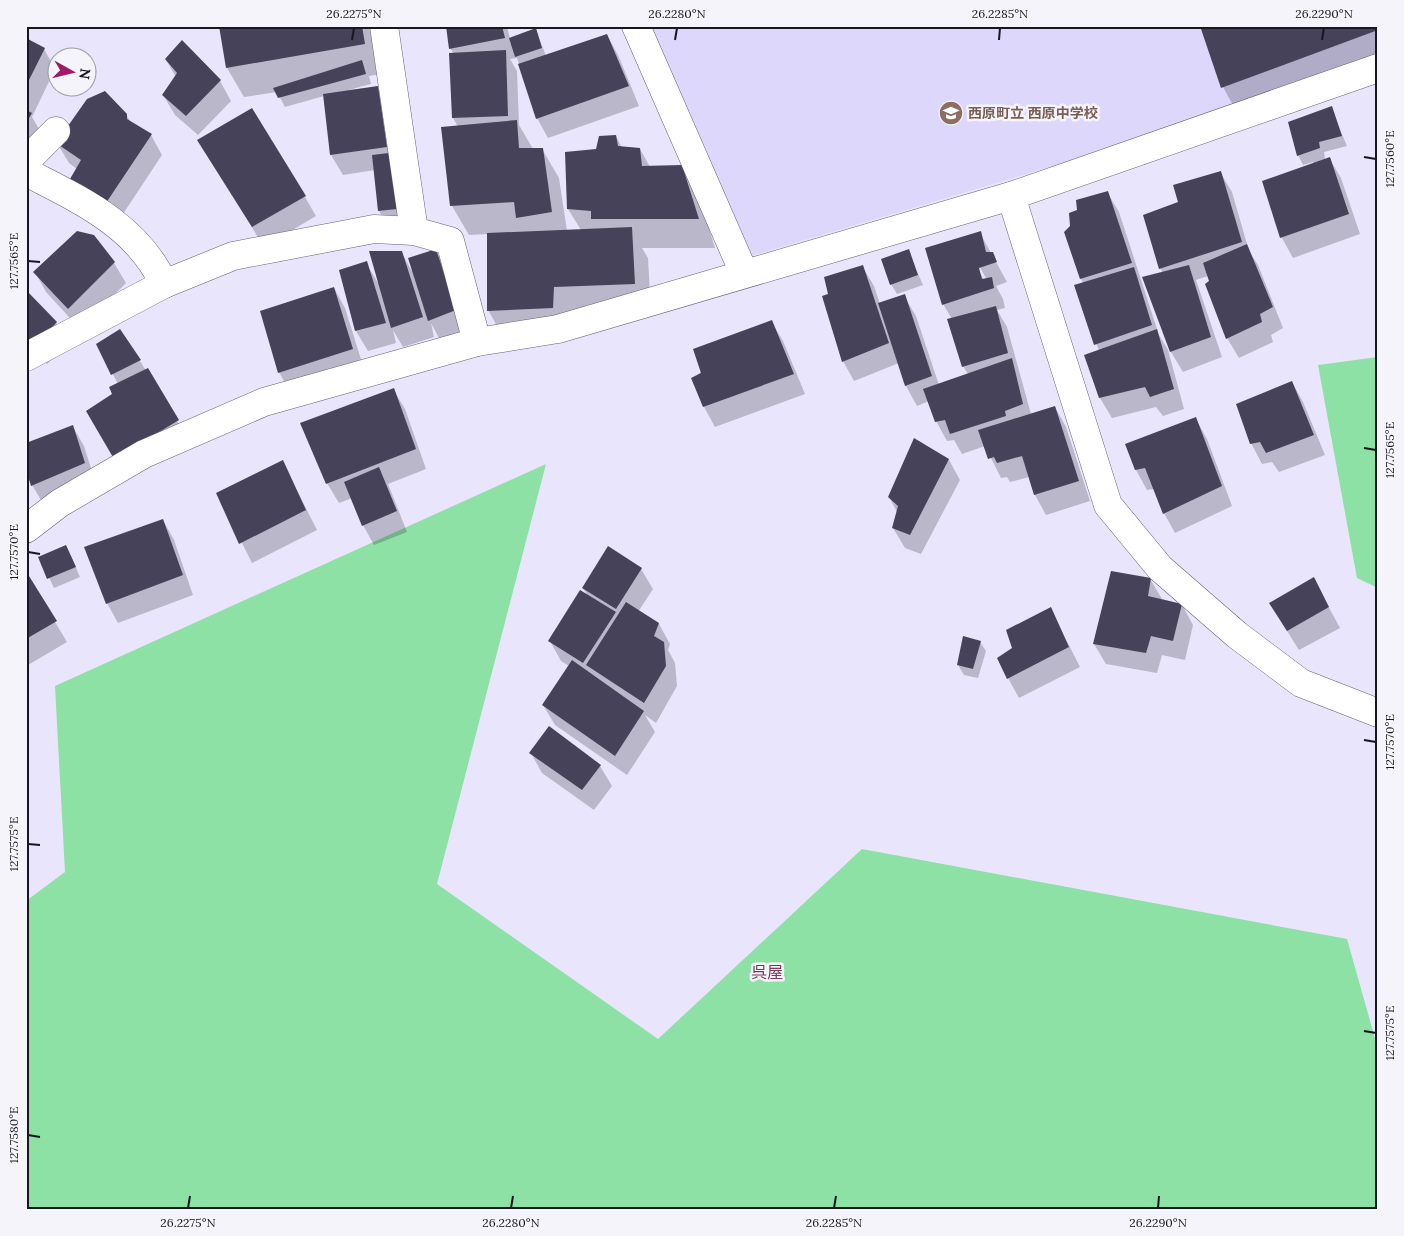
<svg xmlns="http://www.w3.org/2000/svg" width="1404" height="1236" viewBox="0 0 1404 1236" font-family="Lora,'Noto Sans JP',serif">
	<rect width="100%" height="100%" fill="#e8e5fc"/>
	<polygon fill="#ddd7fb" points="648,26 1378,26 1378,56 1120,146 748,257"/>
	<g fill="#8de1a4">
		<polygon points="1378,357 1378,588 1357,578 1318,365"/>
		<polygon points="546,464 437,884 658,1039 862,849 1347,939 1378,1049 1378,1210 26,1210 26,901 65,872 55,686"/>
	</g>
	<g fill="#0003" fill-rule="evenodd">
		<polygon points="220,26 373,26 381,74 369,76 371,84 348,90 377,87 389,107 402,218 385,221 379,211 375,170 343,175 331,155 324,96 285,107 277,92 244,97 227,68"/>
		<polygon points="447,26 507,26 510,39 536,30 546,56 607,35 618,55 639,106 548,138 537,118 517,58 510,59 517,71 519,125 533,149 542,149 559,178 567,231 581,230 568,209 597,150 616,136 622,148 640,149 650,167 682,167 699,196 715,248 642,248 648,258 651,313 505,340 488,310 489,234 469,235 452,206 458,127 453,118 450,54 454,54 450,48"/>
		<polygon points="1378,26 1378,75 1244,125 1223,87"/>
		<polygon points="26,39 44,49 55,69 32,117 42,134 26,164"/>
		<polygon points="166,60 220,81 231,101 198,135 175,115 163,95 176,77"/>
		<polygon points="1331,108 1347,146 1324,152 1325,160 1329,158 1341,178 1360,234 1293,258 1282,238 1264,182 1314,164 1313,162 1303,165 1298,155"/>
		<polygon points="126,114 131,123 151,135 162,155 117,223 83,199 71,179 77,169 69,163 57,143"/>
		<polygon points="210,160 305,197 316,216 264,247"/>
		<polygon points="1220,172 1232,192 1249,251 1258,265 1283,328 1271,335 1273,342 1239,358 1227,338 1208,276 1196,280 1222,357 1183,372 1171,352 1144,278 1163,273 1160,268 1179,203"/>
		<polygon points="1107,192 1119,212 1159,335 1168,350 1184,409 1163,416 1156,407 1112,418 1100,398 1085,356 1099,351 1075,285 1083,283 1081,278"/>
		<path d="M980,233L1007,282L996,286L1003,299L1005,308L997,310L1007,327L1031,414L1055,407L1066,427L1090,501L1046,515L1035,495L1029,477L1010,482L1007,477L1001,478L985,446L962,454L954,440L947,441L936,421L929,401L917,406L906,386L899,363L854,381L843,361L830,295L862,266L874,286L880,304L904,296L916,316L939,385L968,374L963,366L952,319L943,304ZM977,262L987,280H984L975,264Z"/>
		<polygon points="93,237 114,263 126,283 80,329 46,292 35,272"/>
		<polygon points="435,250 447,270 466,330 440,340 431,323 434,337 403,347 393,330 396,343 368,351 356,331 366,263 378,283 401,252 412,271"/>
		<polygon points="908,251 923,285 897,294 891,284"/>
		<polygon points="334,288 345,308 364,369 290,392 279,372"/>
		<polygon points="26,292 56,323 68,343 47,364 26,345"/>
		<polygon points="771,321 783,341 805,394 715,427 704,407 693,378"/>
		<polygon points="119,331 140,361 189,440 127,479 114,395 118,384 98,345"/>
		<polygon points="1292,382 1303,402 1325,455 1279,472 1272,462 1262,464 1251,443"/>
		<polygon points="393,389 405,409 426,469 388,484 407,532 374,545 363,525 352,498 339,503 327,483"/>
		<polygon points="1196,419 1207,439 1232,506 1175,533 1164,513 1154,489 1147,490 1136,470 1127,445"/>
		<polygon points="73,427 84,446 96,484 44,505 32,485"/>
		<polygon points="914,440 949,460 960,480 921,554 905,548 893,528 897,512 889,497"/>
		<polygon points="282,461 317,530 252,563 217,493"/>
		<polygon points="163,520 174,540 193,595 118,623 107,603"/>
		<polygon points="71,556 80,577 54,588 40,558"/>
		<polygon points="641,569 653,589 638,612 659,624 670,644 668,650 675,663 677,686 656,723 645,715 655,732 627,775 555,725 543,705 569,666 561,661 550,641 588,596 583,588"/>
		<polygon points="28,577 67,642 28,665 26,662 26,579"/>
		<polygon points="1313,578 1340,628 1299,650 1282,623"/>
		<polygon points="1150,579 1162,599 1182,605 1193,625 1185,660 1162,655 1157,673 1106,664 1094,644"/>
		<polygon points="1050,608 1080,667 1019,698 1008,678 1014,648"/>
		<polygon points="980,642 986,651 978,678 964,675 958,665"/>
		<polygon points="549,728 600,766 612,786 594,810 542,773 531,753"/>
	</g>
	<g fill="#464259">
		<polygon points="219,26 362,26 365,44 226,68"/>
		<polygon points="446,26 502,26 505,38 449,49"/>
		<polygon points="1200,26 1378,26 1378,30 1221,88"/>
		<polygon points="536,28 542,48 515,57 509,38"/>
		<polygon points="607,34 629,86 536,119 518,64"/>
		<polygon points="26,38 45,48 26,86"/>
		<polygon points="182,40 221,80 186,116 162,95 177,73 165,59"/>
		<polygon points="506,50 508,116 452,118 449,53"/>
		<polygon points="362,60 366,74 278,98 273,88"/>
		<polygon points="378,86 387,147 330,155 323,94"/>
		<polygon points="105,91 127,114 127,119 152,134 106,203 70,179 81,160 56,143 87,99"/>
		<polygon points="1332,106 1342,136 1319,142 1320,148 1297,156 1288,122"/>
		<polygon points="252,108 306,196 252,227 197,140"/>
		<polygon points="26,110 32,113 26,123"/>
		<polygon points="517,120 519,148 543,148 552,212 516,218 514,202 450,206 441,127"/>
		<polygon points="616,135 618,146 640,148 642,166 682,165 699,219 591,219 591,211 567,209 565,152 596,149 599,136"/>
		<polygon points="389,153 397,209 378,211 372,155"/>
		<polygon points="1330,157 1349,214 1280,238 1262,181"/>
		<polygon points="1221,171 1242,242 1159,269 1143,215 1178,202 1173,185"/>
		<polygon points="1108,191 1132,263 1080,279 1064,232 1070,226 1069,213 1077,210 1076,200"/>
		<polygon points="632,227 635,284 554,287 553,308 487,311 487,233"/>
		<polygon points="77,231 94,235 115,262 68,309 33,272"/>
		<polygon points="981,231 986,252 993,252 997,262 979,268 982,279 992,277 994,288 942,305 925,248"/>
		<polygon points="1247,244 1273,307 1260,314 1262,322 1226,339 1205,284 1209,281 1203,263"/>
		<polygon points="436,249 456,310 428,321 408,258"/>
		<polygon points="909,249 918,275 890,285 881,259"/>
		<polygon points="369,251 402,251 423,317 391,328"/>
		<polygon points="367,261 386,323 355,331 339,270"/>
		<polygon points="863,265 889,343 842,362 822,296 828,294 824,277"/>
		<polygon points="1189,265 1211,337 1170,352 1142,277"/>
		<polygon points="1134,267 1152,325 1094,345 1074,285"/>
		<polygon points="334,287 353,349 278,373 260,311"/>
		<polygon points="26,290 57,322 35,345 26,337"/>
		<polygon points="905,294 932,376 905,386 878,303"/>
		<polygon points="996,306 1008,353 962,367 947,319"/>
		<polygon points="772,320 794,374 703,407 691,378 701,373 693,349"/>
		<polygon points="120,329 141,360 111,375 96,344"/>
		<polygon points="1157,329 1174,389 1150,397 1145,387 1099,398 1084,355"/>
		<polygon points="1012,358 1023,404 1005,411 1006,416 950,434 945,420 935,422 923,389"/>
		<polygon points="148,368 179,420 114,459 86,411 112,394 109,387"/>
		<polygon points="1292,381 1314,435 1266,453 1260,442 1250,444 1236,404"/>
		<polygon points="394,388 416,449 326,484 300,423"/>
		<polygon points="1055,406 1079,481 1034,495 1022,456 997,463 994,457 988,459 978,430"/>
		<polygon points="1196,417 1222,486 1163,514 1145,468 1135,470 1125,444"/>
		<polygon points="73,425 85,463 31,486 26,469 26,443"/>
		<polygon points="914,438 949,459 910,535 892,528 898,506 888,497"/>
		<polygon points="283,460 306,510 239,544 216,493"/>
		<polygon points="379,467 397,511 362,526 344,482"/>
		<polygon points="163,519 183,575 106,604 84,547"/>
		<polygon points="66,545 76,567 47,579 38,557"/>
		<polygon points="608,546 642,568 616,609 582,588"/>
		<polygon points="1111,571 1151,578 1148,596 1182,604 1173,641 1151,636 1146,653 1093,644"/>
		<polygon points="29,576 57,621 26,639 26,577"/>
		<polygon points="1314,577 1329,607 1287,631 1269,603"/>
		<polygon points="580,590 616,612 583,663 548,641"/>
		<polygon points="626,602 659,623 654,636 664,642 666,666 644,703 586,665"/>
		<polygon points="1051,607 1069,647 1007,679 997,658 1012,648 1006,630"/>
		<polygon points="963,636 981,641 973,669 957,665"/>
		<polygon points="572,660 644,711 615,756 542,705"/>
		<polygon points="549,726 601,765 582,790 529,753"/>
	</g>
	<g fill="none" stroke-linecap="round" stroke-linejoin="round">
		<g stroke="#656079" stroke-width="29">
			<g id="street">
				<polyline points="384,26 414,231"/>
				<polyline points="636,26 744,273"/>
				<polyline points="26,161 56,131"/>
				<path d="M26,172C80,200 137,225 164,284"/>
				<polyline points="1011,196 1108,505 1160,568 1237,635 1301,683 1378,713"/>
				<polyline points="26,357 164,284 233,256 374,229 414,231 450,241 477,342"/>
				<polyline points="26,529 60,503 144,454 264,402 477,342 558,329 1011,196 1378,68"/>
			</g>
		</g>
		<use href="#street" stroke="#fff" stroke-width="28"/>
	</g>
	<path fill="none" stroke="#181620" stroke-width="2" d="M352,40L354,28M675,40L677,28M999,40L1000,28M1322,40L1324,28M1364,157L1376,159M28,261L40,262M1364,448L1376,450M28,552L40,554M1364,740L1376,742M28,844L40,845M1364,1031L1376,1033M28,1135L40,1137M188,1208L190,1196M511,1208L513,1196M834,1208L836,1196M1158,1208L1159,1196"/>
	<defs>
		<g id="school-disc" transform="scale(1.25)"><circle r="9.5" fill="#8d6e63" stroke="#f5f4fa"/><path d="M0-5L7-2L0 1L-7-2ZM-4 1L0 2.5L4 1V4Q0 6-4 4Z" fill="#fff"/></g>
	</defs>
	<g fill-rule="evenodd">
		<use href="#school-disc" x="951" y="113"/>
	</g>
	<g text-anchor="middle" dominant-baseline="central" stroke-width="5" stroke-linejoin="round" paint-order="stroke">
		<g font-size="14" font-weight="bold" fill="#785e54" stroke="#f5f4fa" text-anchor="start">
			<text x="968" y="113">西原町立 西原中学校</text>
		</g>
		<g font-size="16" fill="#7b3a5b" stroke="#f5f4fa">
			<text x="767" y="972">呉屋</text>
		</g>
	</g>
	<rect width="1404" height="1236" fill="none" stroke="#f5f4fa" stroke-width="55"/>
	<g transform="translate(72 72) rotate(98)"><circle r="24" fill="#f5f4fa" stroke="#9d9ba3"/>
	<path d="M0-4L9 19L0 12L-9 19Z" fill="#9f1b6a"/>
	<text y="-8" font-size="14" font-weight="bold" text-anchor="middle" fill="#181620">N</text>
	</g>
	<rect x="28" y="28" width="1348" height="1180" fill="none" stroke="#181620" stroke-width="2"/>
	<g font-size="12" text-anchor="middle" fill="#181620">
		<text x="354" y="18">26.2275°N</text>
		<text x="677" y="18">26.2280°N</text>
		<text x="1000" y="18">26.2285°N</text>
		<text x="1324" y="18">26.2290°N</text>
		<text transform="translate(1390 159) rotate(-90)" y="4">127.7560°E</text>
		<text transform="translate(14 261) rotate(-90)" y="4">127.7565°E</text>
		<text transform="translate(1390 450) rotate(-90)" y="4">127.7565°E</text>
		<text transform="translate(14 552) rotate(-90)" y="4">127.7570°E</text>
		<text transform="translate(1390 742) rotate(-90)" y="4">127.7570°E</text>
		<text transform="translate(14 844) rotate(-90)" y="4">127.7575°E</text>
		<text transform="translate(1390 1033) rotate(-90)" y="4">127.7575°E</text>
		<text transform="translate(14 1135) rotate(-90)" y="4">127.7580°E</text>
		<text x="188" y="1227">26.2275°N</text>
		<text x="511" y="1227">26.2280°N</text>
		<text x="834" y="1227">26.2285°N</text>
		<text x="1158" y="1227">26.2290°N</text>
	</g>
</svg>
